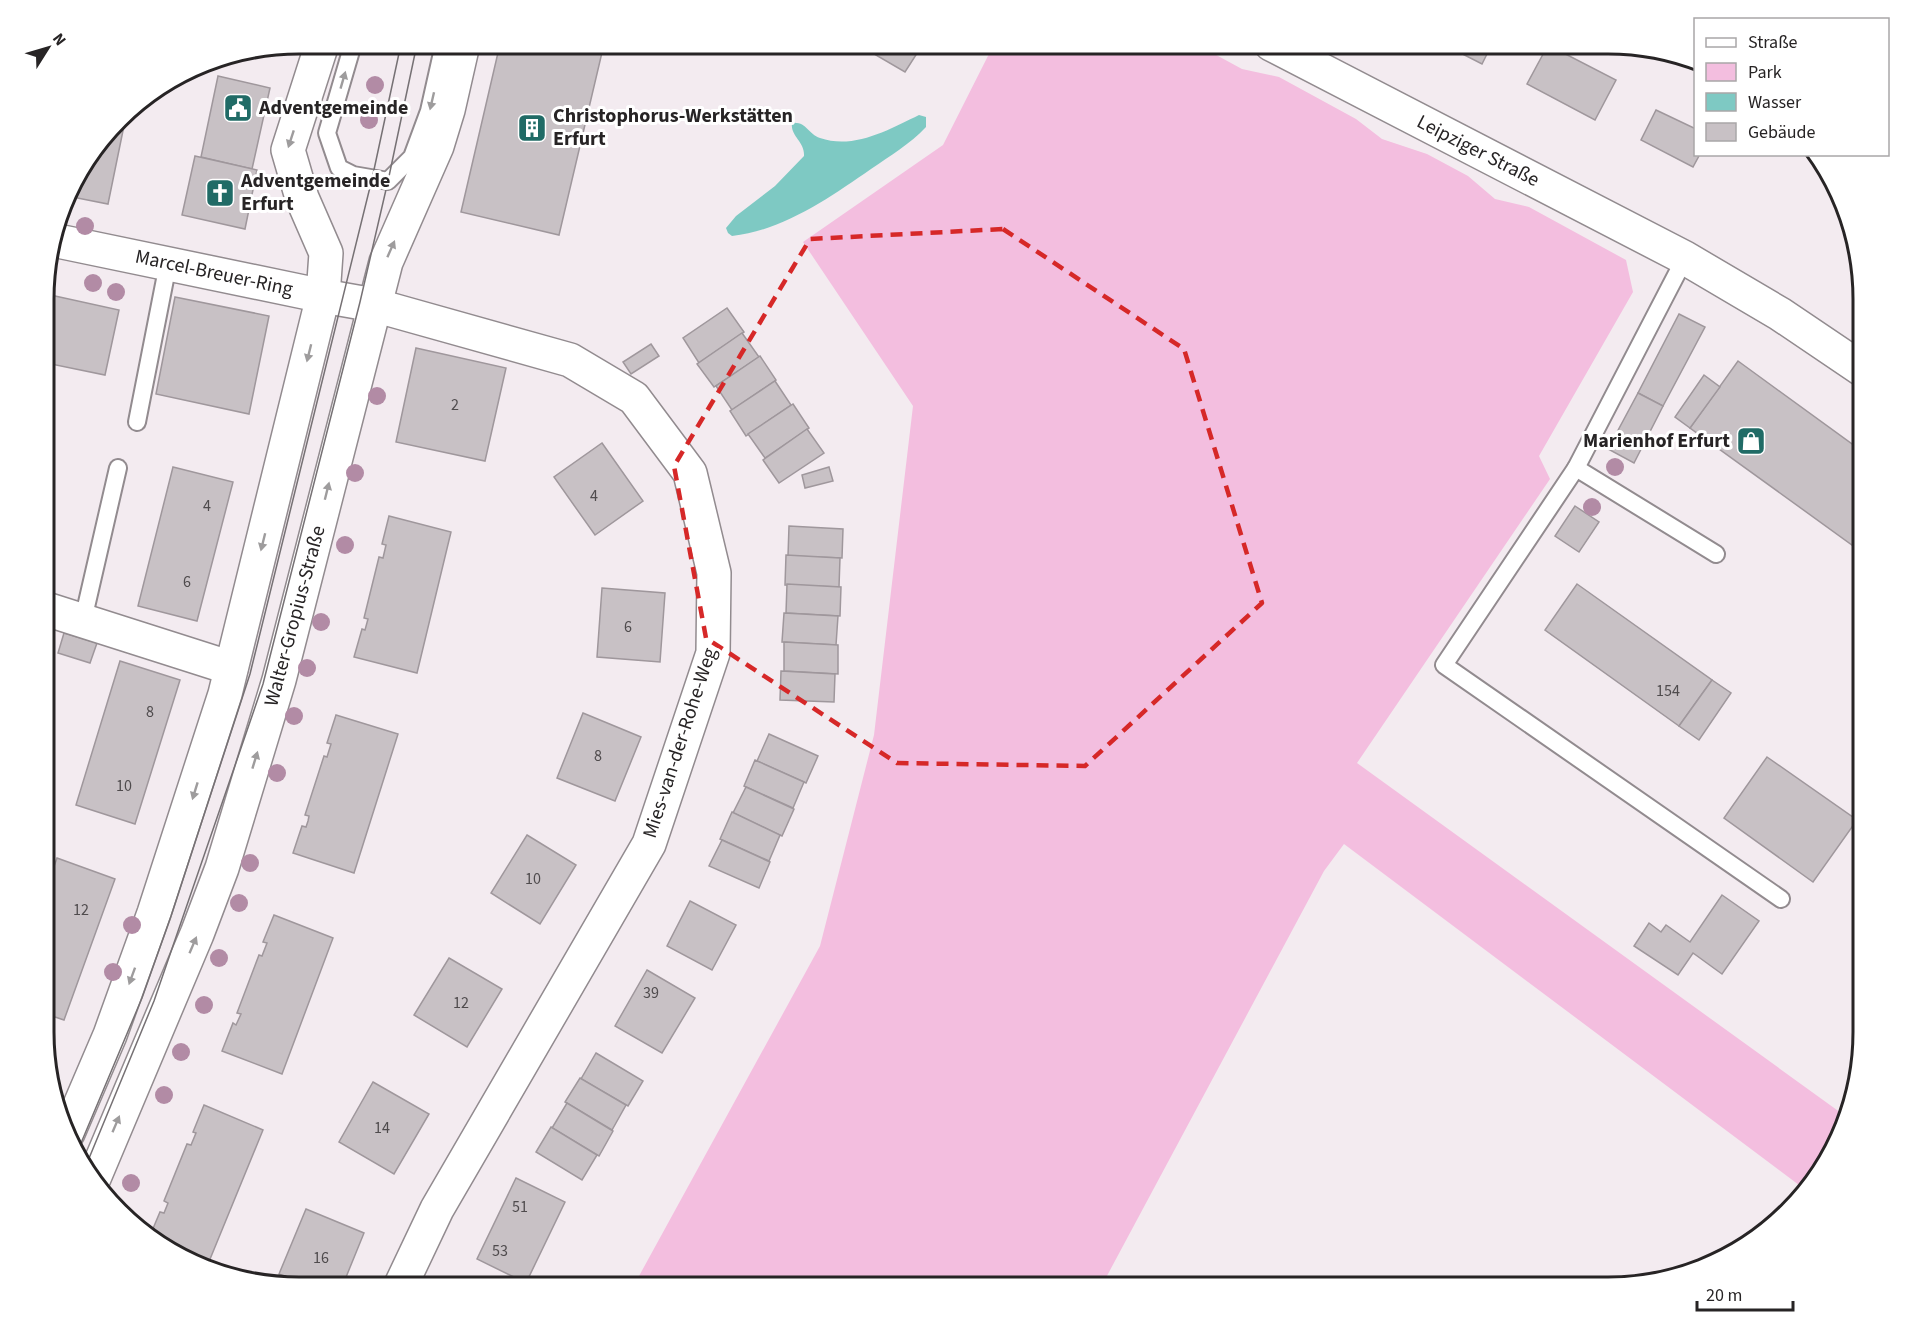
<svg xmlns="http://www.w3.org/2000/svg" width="1907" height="1331" viewBox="0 0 1907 1331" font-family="'Source Sans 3',sans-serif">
	<rect width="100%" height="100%" fill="#f3ebf0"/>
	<polygon fill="#f3bedf" points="994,44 1196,44 1242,69 1279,77 1356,119 1382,139 1427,154 1468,176 1495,199 1529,207 1626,260 1633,292 1539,456 1550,479 1357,763 1848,1118 1811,1187 1807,1191 1344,844 1324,871 1101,1287 633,1287 820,946 874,735 913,406 803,242 943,145"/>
	<path fill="#7ec9c3" d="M919,115L926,117V127C910,144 890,156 871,169C829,198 784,230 732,236L728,233L726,228L736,216L775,186L804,156C805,142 790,136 792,123C806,121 808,134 820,138C854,150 890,129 919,115Z"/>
	<g fill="#c8c1c5" stroke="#9f979c" stroke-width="1.5">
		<polygon points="500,44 604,44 559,235 461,212"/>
		<polygon points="857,44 923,44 905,72"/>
		<polygon points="1443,44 1492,44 1482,64"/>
		<polygon points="1548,45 1616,80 1595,120 1527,84"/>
		<polygon points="218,76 270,88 252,169 201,157"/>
		<polygon points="1656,110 1696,129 1696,154 1700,154 1693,167 1641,140"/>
		<polygon points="127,111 108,204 67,196 70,185"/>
		<polygon points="195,156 257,170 245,229 182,215"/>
		<polygon points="46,294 119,310 105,375 46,363"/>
		<polygon points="175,297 269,316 249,414 156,394"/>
		<polygon points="727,308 744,332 699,363 683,338"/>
		<polygon points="1679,314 1705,327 1663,406 1638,393"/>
		<polygon points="742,333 759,357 714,387 697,364"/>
		<polygon points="651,344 659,356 631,374 623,362"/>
		<polygon points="416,348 506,368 485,461 396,442"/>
		<polygon points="760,356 776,380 732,410 716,386"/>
		<polygon points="1738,361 1863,452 1863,553 1690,428"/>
		<polygon points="1704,375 1720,387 1690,428 1675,417"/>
		<polygon points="775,381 791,405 746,436 730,411"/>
		<polygon points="1638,393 1663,406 1634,463 1608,449"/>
		<polygon points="793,404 809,428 765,458 748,434"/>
		<polygon points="807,429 824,453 779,483 763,460"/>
		<polygon points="602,443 643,501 595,535 554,477"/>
		<polygon points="173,467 233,482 197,621 138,606"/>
		<polygon points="829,467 833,481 805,488 802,475"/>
		<polygon points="1575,506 1599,522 1579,552 1555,536"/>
		<polygon points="389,516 451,532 417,673 354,657 362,629 365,630 368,619 364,618 379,557 383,558 386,545 382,544"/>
		<polygon points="789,526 843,529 842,558 788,556"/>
		<polygon points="786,555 840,558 839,587 785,585"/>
		<polygon points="787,584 841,587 840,616 786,613"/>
		<polygon points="1577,584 1712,680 1679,726 1545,630"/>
		<polygon points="602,588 665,593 660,662 597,657"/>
		<polygon points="784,613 838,616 836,645 782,642"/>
		<polygon points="64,633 97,643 90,663 58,653"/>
		<polygon points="784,642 838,645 838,674 784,671"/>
		<polygon points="120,661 180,680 135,824 76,805"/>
		<polygon points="781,671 835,674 834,702 780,700"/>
		<polygon points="1712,680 1731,693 1699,740 1679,726"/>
		<polygon points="583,713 641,737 615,801 557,778"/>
		<polygon points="336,715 398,734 354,873 293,853 302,826 306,827 308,821 309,816 305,815 324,756 327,757 331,744 327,743"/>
		<polygon points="769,734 818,756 806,783 757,761"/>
		<polygon points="1767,757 1857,820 1813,882 1724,818"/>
		<polygon points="755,760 804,782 793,808 744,786"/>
		<polygon points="746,787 794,809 782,836 733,813"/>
		<polygon points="732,812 780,835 769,861 720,839"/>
		<polygon points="527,835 576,865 540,924 491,893"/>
		<polygon points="722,840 770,862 759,888 709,866"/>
		<polygon points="57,858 115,879 64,1020 46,1014 46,889"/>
		<polygon points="1722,895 1759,921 1722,974 1693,953 1678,975 1634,946 1649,923 1661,932 1666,925 1690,942"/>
		<polygon points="690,901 736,925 712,970 667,946"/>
		<polygon points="274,915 333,938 282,1074 222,1051 233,1023 236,1025 241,1014 237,1013 259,955 262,956 267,943 263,942"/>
		<polygon points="449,958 502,989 467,1047 414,1015"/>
		<polygon points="647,970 695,998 662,1053 615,1026"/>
		<polygon points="596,1053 643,1081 628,1106 581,1079"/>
		<polygon points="580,1078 626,1105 612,1130 565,1102"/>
		<polygon points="373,1082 429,1114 394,1174 339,1142"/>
		<polygon points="567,1103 613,1131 599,1156 552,1128"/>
		<polygon points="204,1105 263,1130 208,1264 149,1238 160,1212 164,1213 168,1203 164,1201 187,1144 191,1145 196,1133 193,1132"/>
		<polygon points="551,1127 597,1155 582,1180 536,1152"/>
		<polygon points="516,1178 565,1202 526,1283 477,1259"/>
		<polygon points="306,1209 364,1233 342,1287 310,1287 279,1274"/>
	</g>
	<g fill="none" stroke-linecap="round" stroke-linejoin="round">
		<g stroke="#928b8f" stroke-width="20">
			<g id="lane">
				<polyline points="353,44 327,133 339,168 353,175 388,181 412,157 429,111 444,44"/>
				<polyline points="1685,258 1576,468 1444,665 1781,899"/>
				<polyline points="137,422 168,264"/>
				<polyline points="1576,468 1716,554"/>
				<polyline points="83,620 118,468"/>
			</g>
		</g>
		<g stroke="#928b8f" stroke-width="36">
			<g id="street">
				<polyline points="53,240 323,296 374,305 570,360 634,398 690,473 714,573 713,653 649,844 437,1209 400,1287"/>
				<polyline points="46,609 231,668"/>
				<polyline points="68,1133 110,1035 154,913 225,694 323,296 326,253 302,198 288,150 322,44"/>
				<polyline points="94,1178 197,934 222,868 279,680 386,262 437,146 448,110 463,44"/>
			</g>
		</g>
		<g stroke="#928b8f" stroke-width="36">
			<polyline id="secondary" points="1271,44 1685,258 1780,314 1863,370"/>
		</g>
		<use href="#lane" stroke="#fff" stroke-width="16"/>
		<use href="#street" stroke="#fff" stroke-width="33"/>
		<use href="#secondary" stroke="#fff" stroke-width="33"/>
		<g stroke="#767174" stroke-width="1.5">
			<polyline points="76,1155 142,998 171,916 250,674 372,179 401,44"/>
			<polyline points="85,1168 154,1001 263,684 360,302 388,181 417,44"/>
		</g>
	</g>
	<g fill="#b28ba5">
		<circle cx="375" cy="85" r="9"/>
		<circle cx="369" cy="120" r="9"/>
		<circle cx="85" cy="226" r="9"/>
		<circle cx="93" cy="283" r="9"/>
		<circle cx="116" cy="292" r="9"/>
		<circle cx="377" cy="396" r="9"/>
		<circle cx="1615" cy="467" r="9"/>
		<circle cx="355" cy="473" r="9"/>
		<circle cx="1592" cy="507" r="9"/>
		<circle cx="345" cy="545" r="9"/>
		<circle cx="321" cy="622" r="9"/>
		<circle cx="307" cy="668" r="9"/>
		<circle cx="294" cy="716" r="9"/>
		<circle cx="277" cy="773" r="9"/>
		<circle cx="250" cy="863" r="9"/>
		<circle cx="239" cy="903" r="9"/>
		<circle cx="132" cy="925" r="9"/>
		<circle cx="219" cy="958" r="9"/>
		<circle cx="113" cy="972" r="9"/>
		<circle cx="204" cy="1005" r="9"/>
		<circle cx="181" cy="1052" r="9"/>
		<circle cx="164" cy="1095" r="9"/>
		<circle cx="131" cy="1183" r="9"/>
	</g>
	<defs><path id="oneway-solid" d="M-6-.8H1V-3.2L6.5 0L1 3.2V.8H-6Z" transform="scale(1.5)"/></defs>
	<g fill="#9e9c9d">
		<use href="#oneway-solid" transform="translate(343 80) rotate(-74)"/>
		<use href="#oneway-solid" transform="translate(432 101) rotate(103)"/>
		<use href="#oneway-solid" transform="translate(291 139) rotate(108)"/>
		<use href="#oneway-solid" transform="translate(391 249) rotate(-66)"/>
		<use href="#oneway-solid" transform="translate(309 353) rotate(104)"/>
		<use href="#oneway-solid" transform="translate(327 491) rotate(-76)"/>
		<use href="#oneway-solid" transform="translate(263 542) rotate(104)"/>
		<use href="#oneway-solid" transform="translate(255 760) rotate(-73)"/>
		<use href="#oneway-solid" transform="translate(195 791) rotate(107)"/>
		<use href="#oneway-solid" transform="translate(193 945) rotate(-67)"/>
		<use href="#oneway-solid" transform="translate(132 976) rotate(110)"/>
		<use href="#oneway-solid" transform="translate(116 1124) rotate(-67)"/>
	</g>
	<path fill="none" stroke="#d62828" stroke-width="4.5" stroke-dasharray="12 8" stroke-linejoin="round" d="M1003,229L1184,349L1262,603L1085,766L897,763L706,638L674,466L810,239Z"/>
	<defs>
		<g id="civic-square" transform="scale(1.5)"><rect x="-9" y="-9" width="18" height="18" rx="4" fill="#206b66" stroke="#fff"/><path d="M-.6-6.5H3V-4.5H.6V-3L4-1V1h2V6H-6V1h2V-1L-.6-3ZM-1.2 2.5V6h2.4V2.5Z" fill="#fff"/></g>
		<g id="building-square" transform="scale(1.5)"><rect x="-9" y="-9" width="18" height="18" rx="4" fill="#206b66" stroke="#fff"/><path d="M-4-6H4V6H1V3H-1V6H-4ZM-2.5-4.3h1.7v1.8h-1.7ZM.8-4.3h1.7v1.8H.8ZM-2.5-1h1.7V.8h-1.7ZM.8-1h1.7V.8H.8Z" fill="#fff"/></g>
		<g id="church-square" transform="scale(1.5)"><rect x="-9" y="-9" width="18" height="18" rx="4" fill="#206b66" stroke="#fff"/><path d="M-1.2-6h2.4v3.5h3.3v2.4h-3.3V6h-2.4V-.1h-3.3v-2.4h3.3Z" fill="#fff"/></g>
		<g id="shop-square" transform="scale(1.5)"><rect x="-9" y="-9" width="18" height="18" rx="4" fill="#206b66" stroke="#fff"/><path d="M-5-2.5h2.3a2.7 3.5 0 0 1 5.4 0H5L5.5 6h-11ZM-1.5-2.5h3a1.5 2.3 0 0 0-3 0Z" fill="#fff"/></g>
	</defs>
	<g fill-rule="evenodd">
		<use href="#civic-square" x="238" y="108"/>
		<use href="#building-square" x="532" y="128"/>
		<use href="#church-square" x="220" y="193"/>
		<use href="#shop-square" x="1751" y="441"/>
	</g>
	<g text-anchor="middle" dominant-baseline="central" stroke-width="6" stroke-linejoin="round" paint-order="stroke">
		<g font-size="16" fill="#4f4b4d">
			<text x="455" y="405">2</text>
			<text x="594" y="496">4</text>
			<text x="207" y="506">4</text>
			<text x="187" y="582">6</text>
			<text x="628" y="627">6</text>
			<text x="1668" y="691">154</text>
			<text x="150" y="712">8</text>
			<text x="598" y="756">8</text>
			<text x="124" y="786">10</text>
			<text x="533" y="879">10</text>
			<text x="81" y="910">12</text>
			<text x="651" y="993">39</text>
			<text x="461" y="1003">12</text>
			<text x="382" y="1128">14</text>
			<text x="520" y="1207">51</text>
			<text x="500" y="1251">53</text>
			<text x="321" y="1258">16</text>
		</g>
		<g font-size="20" font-weight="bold" fill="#272425" stroke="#fff" text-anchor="start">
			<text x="259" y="108">Adventgemeinde</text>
			<text x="553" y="116">Christophorus-Werkstätten<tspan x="553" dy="23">Erfurt</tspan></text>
			<text x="241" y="181">Adventgemeinde<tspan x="241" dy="23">Erfurt</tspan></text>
			<text x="1730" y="441" text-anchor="end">Marienhof Erfurt</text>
		</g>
		<g font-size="20" fill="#272425" stroke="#fff">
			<text transform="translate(1478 151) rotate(27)">Leipziger Straße</text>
			<text transform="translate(214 273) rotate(12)">Marcel-Breuer-Ring</text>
			<text transform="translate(295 616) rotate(-75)">Walter-Gropius-Straße</text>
			<text transform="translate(680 743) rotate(-72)">Mies-van-der-Rohe-Weg</text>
		</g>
	</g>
	<path d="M0 0H1907V1331H0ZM299 54H1608A245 245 0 0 1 1853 299V1032A245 245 0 0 1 1608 1277H299A245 245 0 0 1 54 1032V299A245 245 0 0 1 299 54Z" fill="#fff" fill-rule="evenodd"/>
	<path fill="none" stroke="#272425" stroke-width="3" d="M299 54H1608A245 245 0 0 1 1853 299V1032A245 245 0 0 1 1608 1277H299A245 245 0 0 1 54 1032V299A245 245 0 0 1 299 54Z"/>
	<rect x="1694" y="18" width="195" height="138" fill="#ffffff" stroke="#a9a7a8" stroke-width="1.5"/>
	<rect x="1706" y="38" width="30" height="9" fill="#ffffff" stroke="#a9a7a8" stroke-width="1.5"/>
	<text x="1748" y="48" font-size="18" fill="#272425">Straße</text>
	<rect x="1706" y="63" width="30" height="18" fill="#f3bedf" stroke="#a9a7a8" stroke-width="1.5"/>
	<text x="1748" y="78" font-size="18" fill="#272425">Park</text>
	<rect x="1706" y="93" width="30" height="18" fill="#7ec9c3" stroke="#a9a7a8" stroke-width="1.5"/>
	<text x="1748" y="108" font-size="18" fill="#272425">Wasser</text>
	<rect x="1706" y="123" width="30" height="18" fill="#c8c1c5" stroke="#a9a7a8" stroke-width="1.5"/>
	<text x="1748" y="138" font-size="18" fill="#272425">Gebäude</text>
	<g transform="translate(48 48) rotate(53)" stroke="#ffffff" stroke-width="4.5" paint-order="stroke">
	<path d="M0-4.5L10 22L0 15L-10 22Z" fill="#272425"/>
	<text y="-9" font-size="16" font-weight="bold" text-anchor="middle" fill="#272425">N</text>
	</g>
	<path d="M1697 1301v9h96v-9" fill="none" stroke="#272425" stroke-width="3"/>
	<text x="1706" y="1301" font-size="18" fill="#272425" stroke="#ffffff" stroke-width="4.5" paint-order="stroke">20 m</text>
</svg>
